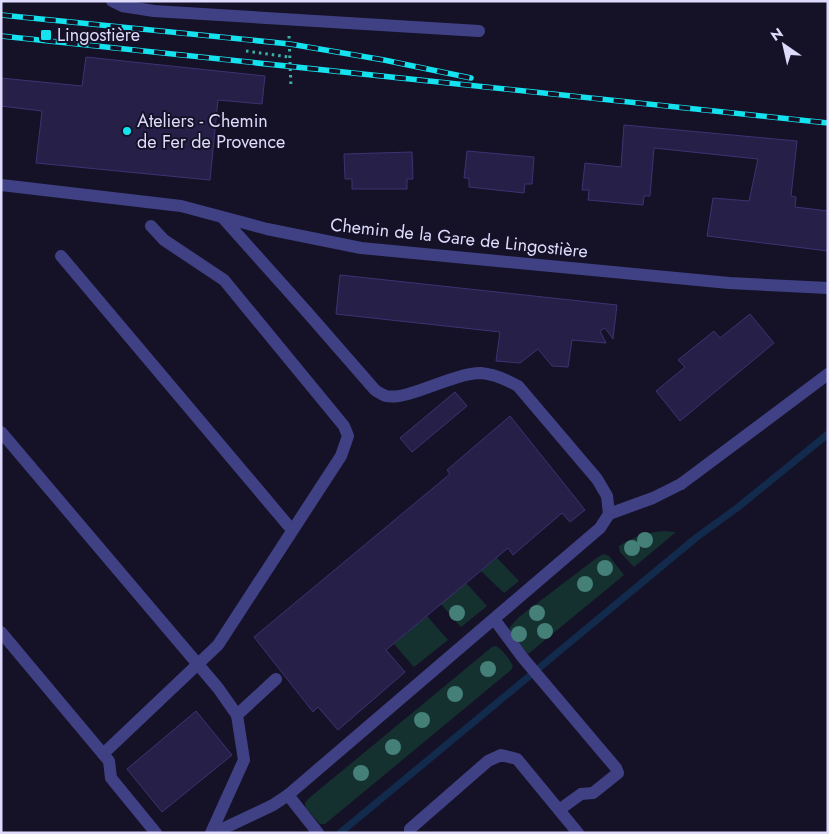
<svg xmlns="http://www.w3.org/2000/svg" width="829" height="834" viewBox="0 0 829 834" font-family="Jost,sans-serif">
	<rect width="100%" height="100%" fill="#151228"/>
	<g fill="#15312f">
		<path d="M664,531L676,532L634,567L620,552L619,546C635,536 645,533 664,531Z"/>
		<polygon points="604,554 609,556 624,575 528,654 509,632 510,627 519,617 598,557"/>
		<polygon points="497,558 519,581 504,593 481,571"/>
		<polygon points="466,583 487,606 461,627 441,604"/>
		<polygon points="427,616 448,640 414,667 394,644"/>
		<path d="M496,646C503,650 509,659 513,666L511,670L325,824H320L306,808L305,803L308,799L492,647Z"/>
	</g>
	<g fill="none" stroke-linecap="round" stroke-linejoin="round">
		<polyline stroke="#122a4b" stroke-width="7" points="340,833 697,537 737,508 828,434"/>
	</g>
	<g fill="#261f48" stroke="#3d3372">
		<polygon points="86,57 265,76 262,104 218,100 210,180 36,163 42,111 1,106 1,78 82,86"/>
		<polygon points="624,125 797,141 791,196 796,197 795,207 828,211 828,251 707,236 713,198 749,201 758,159 654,148 650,196 644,196 643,205 588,200 589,190 582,190 585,163 621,167"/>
		<polygon points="467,151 534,157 532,184 525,184 524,193 469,187 469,178 464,178"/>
		<polygon points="412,152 413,179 407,179 407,189 352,189 352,179 345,179 344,154"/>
		<polygon points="340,275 617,305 613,339 605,328 600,331 606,343 572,340 568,367 552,366 538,349 520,363 496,361 500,332 336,314"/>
		<polygon points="750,314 774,343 680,421 656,391 685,367 678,360 714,331 720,338"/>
		<polygon points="455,392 467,406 412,452 400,438"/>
		<polygon points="510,416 585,510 570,522 562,513 513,555 508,548 386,650 405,672 338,730 318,707 313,712 254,637 450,474 447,470"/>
		<polygon points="196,711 232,755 162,812 127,769"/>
	</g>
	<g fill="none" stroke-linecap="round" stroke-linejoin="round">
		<g stroke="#39b3a6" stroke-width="3" stroke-dasharray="2.5 4" stroke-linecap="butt">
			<polyline points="289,36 291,88"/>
			<polyline points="246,51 289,57"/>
		</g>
		<g stroke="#404184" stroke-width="12">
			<polyline points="112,1 122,6 154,11 479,31"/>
			<polyline points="61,256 292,530"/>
			<polyline points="1,432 218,688 237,715"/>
			<polyline points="609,514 653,498 681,484"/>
			<polyline points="494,619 523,658 616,768 618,773 593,793 581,794 559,810"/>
			<polyline points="1,632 109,761 111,778 156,833"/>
			<polyline points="103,754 218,645 341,456 348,436 344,426 224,280 164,240 151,226"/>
			<polyline points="288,795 318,833"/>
			<polyline points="211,833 244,760 237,715 276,679"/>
			<path d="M214,833L273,805L288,795L600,528L609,514L607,496L597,479L518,386C507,380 494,374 481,373C452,373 408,401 386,396C383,395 378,392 375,390L307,312"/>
			<polyline points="410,833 410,829 488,761 501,755 517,759 578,833"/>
		</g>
		<g stroke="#404184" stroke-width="12">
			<polyline points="1,185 181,206 267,229 361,248 729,283 828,288"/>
			<polyline points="223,218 307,312"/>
			<polyline points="681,484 828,374"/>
		</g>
		<g stroke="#14e3ef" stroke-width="5.5">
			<g id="rail">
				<polyline points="1,15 290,44 384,60 471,78"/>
				<polyline points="1,36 828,123"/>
			</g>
		</g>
		<use href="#rail" stroke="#151228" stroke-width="4" stroke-dasharray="11" stroke-linecap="butt"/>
	</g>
	<g fill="#447f78">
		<circle cx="645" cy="540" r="8"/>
		<circle cx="632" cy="548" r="8"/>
		<circle cx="605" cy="568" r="8"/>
		<circle cx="585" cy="584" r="8"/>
		<circle cx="457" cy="613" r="8"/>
		<circle cx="537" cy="613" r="8"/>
		<circle cx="545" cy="631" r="8"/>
		<circle cx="519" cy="634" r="8"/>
		<circle cx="488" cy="669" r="8"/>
		<circle cx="455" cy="694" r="8"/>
		<circle cx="422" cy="720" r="8"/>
		<circle cx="393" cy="747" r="8"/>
		<circle cx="361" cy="773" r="8"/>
	</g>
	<g fill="#14e3ef" stroke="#151228" stroke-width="2">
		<rect x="40" y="29" width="12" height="12" rx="2.5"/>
		<circle cx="127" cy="131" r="5"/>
	</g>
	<g text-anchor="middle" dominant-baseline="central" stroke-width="4" stroke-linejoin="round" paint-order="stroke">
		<g font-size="18" fill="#dedbfd" stroke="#151228" text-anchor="start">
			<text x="57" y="35">Lingostière</text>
			<text x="137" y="121">Ateliers - Chemin<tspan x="137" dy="21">de Fer de Provence</tspan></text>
		</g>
		<g font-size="18" fill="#dedbfd" stroke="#151228">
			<text transform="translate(459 238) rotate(6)">Chemin de la Gare de Lingostière</text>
		</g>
	</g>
	<rect width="829" height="834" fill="none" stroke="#dedbfd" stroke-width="5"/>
	<g transform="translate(784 45) rotate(326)" stroke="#151228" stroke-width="4" paint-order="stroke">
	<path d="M0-4L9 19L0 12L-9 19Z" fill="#dedbfd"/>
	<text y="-8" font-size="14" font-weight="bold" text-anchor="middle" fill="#dedbfd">N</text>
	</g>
</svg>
